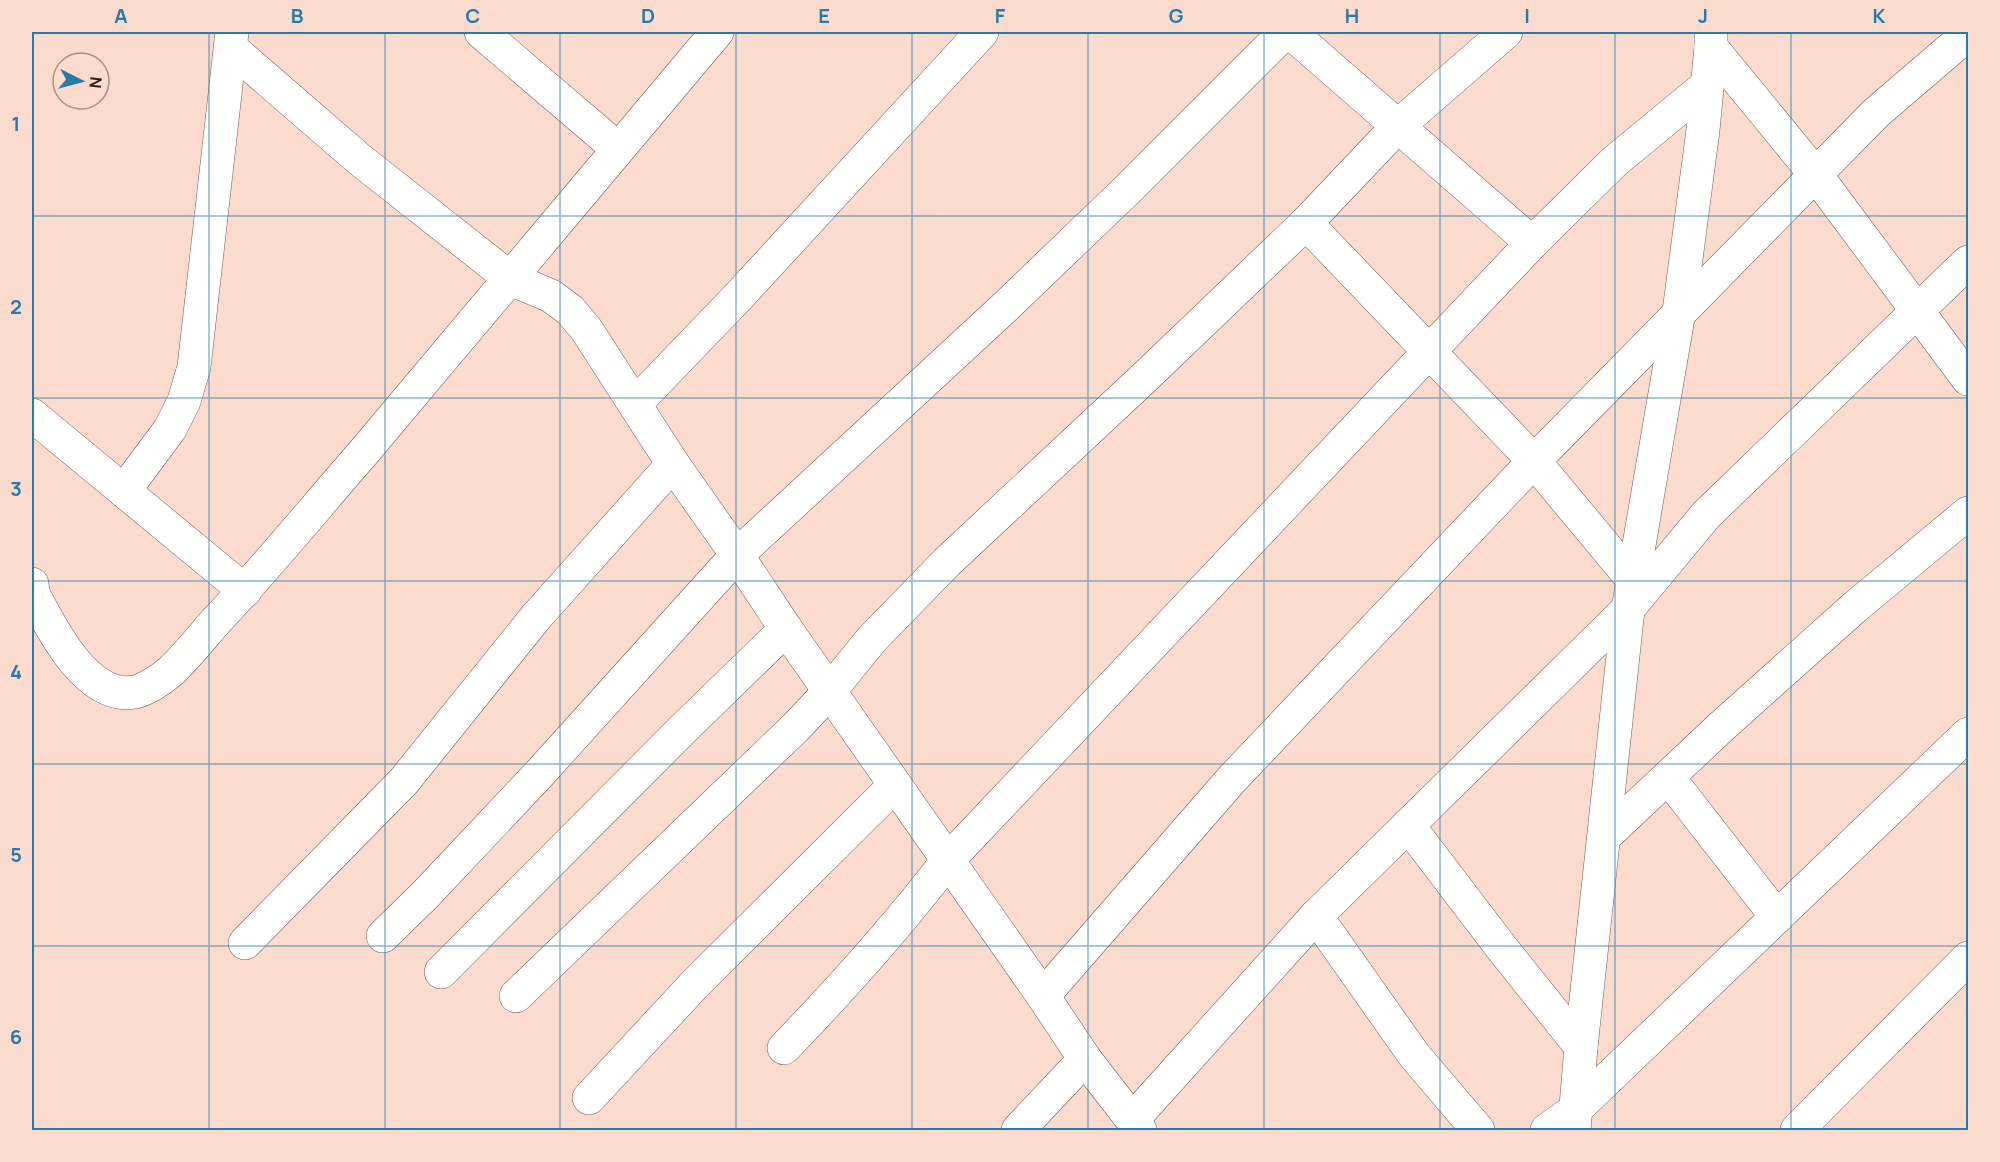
<svg xmlns="http://www.w3.org/2000/svg" width="2000" height="1162" viewBox="0 0 2000 1162" font-family="Manrope,sans-serif">
	<rect width="100%" height="100%" fill="#fbdbcd"/>
	<g fill="none" stroke-linecap="round" stroke-linejoin="round">
		<g stroke="#765b4f" stroke-width="34">
			<g id="minor">
				<polyline points="481,32 618,149"/>
				<polyline points="1290,32 1532,243"/>
				<polyline points="1711,33 1711,47 1816,175 1968,379"/>
				<polyline points="232,49 359,159 511,279 551,296 570,310 586,329 673,464 737,555 786,629 1043,996 1085,1059 1140,1130"/>
				<polyline points="1306,223 1534,461 1633,580"/>
				<polyline points="635,404 738,297 982,32"/>
				<polyline points="32,415 245,591"/>
				<polyline points="124,491 170,429 184,401 194,367 232,32"/>
				<path d="M32,584L33,593C51,628 87,701 135,692C147,689 162,679 171,671C187,656 201,638 216,621C267,567 314,509 363,453C481,313 599,172 717,32"/>
				<polyline points="1668,777 1777,917"/>
				<polyline points="1408,825 1501,947 1581,1047"/>
				<polyline points="1604,837 1721,727 1855,607 1968,513"/>
				<polyline points="1316,916 1414,1055 1478,1130"/>
				<polyline points="383,936 425,895 540,773 737,555 1004,308 1127,190 1285,32"/>
				<polyline points="245,943 404,781 536,617 673,464"/>
				<polyline points="441,972 681,731 786,629"/>
				<polyline points="516,996 796,727 829,692 872,639 947,562 1144,378 1306,223 1399,125 1506,32"/>
				<polyline points="1043,996 1232,779 1534,461 1876,113 1968,34"/>
				<path d="M784,1048C842,988 897,927 948,860L1532,243L1614,162L1706,86"/>
				<polyline points="589,1098 694,985 895,785"/>
				<polyline points="1133,1119 1316,916 1628,609 1706,515 1968,262"/>
				<polyline points="1018,1130 1085,1059"/>
				<polyline points="1547,1130 1575,1110 1968,734"/>
				<polyline points="1574,1130 1581,1047 1628,609 1679,312 1703,130 1711,47"/>
				<polyline points="1797,1130 1968,958"/>
			</g>
		</g>
		<use href="#minor" stroke="#fff" stroke-width="33"/>
	</g>
	<path fill="none" stroke="#257baa" stroke-width="1.5" stroke-opacity="0.55" d="M209,32V1130M385,32V1130M560,32V1130M736,32V1130M912,32V1130M1088,32V1130M1264,32V1130M1440,32V1130M1615,32V1130M1791,32V1130M32,216H1968M32,398H1968M32,581H1968M32,764H1968M32,946H1968"/>
	<rect width="2000" height="1162" fill="none" stroke="#fbdbcd" stroke-width="66"/>
	<g transform="translate(81 81) rotate(96)"><circle r="28" fill="#fbdbcd" stroke="#a89086" stroke-width="1.5"/>
	<path d="M0-4.5L10 22L0 15L-10 22Z" fill="#257baa"/>
	<text y="-9" font-size="16" font-weight="bold" text-anchor="middle" fill="#2b201b">N</text>
	</g>
	<rect x="33" y="33" width="1934" height="1096" fill="none" stroke="#257baa" stroke-width="2"/>
	<g font-size="20" text-anchor="middle" font-weight="bold" fill="#257baa">
		<text x="121" y="23">A</text>
		<text x="297" y="23">B</text>
		<text x="473" y="23">C</text>
		<text x="648" y="23">D</text>
		<text x="824" y="23">E</text>
		<text x="1000" y="23">F</text>
		<text x="1176" y="23">G</text>
		<text x="1352" y="23">H</text>
		<text x="1527" y="23">I</text>
		<text x="1703" y="23">J</text>
		<text x="1879" y="23">K</text>
		<text x="16" y="131">1</text>
		<text x="16" y="314">2</text>
		<text x="16" y="496">3</text>
		<text x="16" y="679">4</text>
		<text x="16" y="862">5</text>
		<text x="16" y="1044">6</text>
	</g>
</svg>
